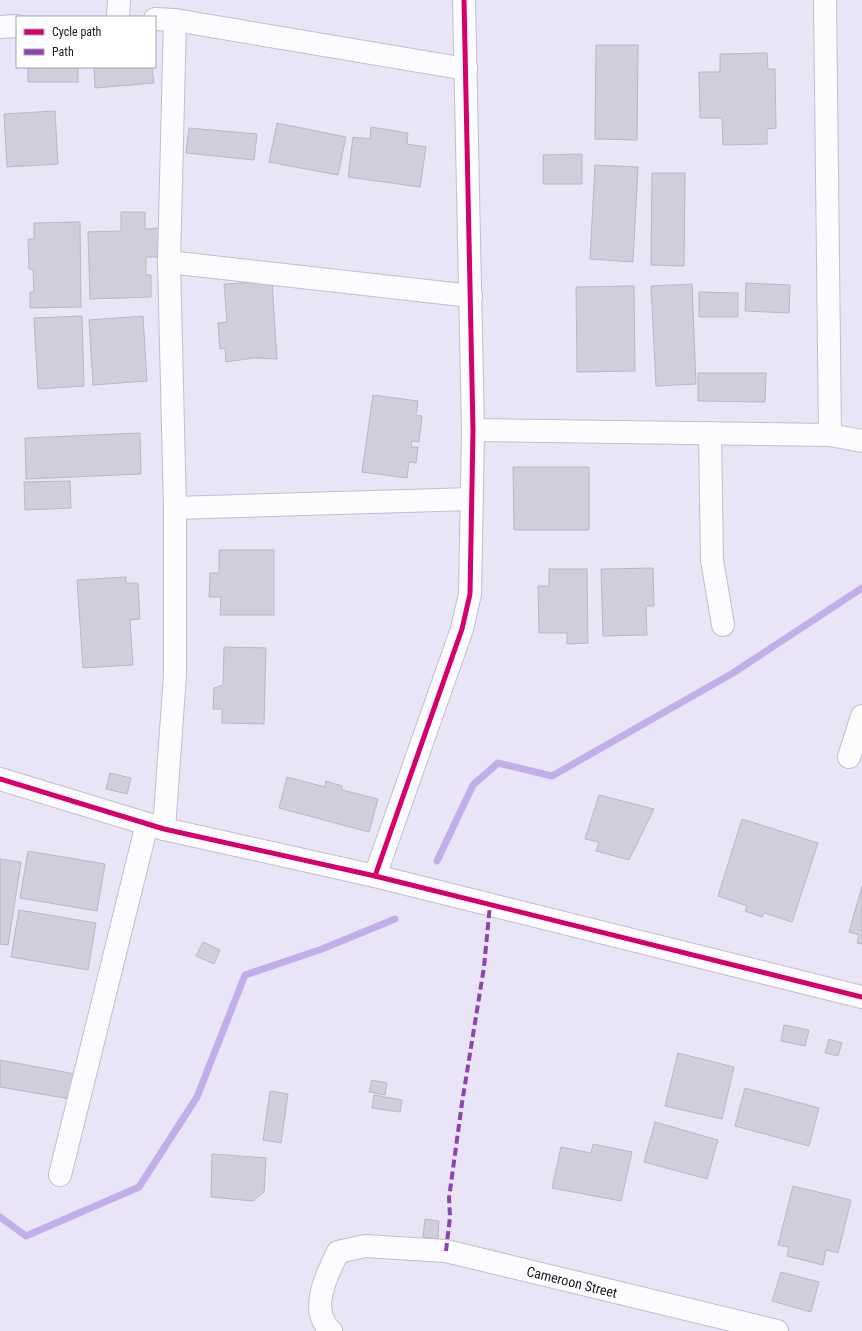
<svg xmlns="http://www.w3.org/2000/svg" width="862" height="1331" viewBox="0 0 862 1331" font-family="'Roboto Condensed',sans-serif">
	<rect width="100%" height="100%" fill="#eae5f6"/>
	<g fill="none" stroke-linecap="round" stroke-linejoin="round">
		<g stroke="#c1aee9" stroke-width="7">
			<polyline points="437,861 473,785 498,763 552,776 733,673 862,588"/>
			<polyline points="0,1217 26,1236 139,1187 197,1097 245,975 322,949 395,919"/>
		</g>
	</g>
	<g fill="#d1cdda" stroke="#bab6c3">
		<polygon points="596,45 638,45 637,140 595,139"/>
		<polygon points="767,53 768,69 775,69 776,128 767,129 767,144 723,145 722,118 700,118 699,72 720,72 720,54"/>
		<rect x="28" y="67" width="50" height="15"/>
		<polygon points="94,67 152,67 154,83 95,88"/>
		<polygon points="55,111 58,164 7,167 4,114"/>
		<polygon points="277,123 346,137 338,175 269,162"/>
		<polygon points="371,127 408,133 407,144 426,147 420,187 348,177 353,137 370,139"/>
		<polygon points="189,128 257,134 254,160 186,153"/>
		<polygon points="582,154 582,184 543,184 543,155"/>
		<polygon points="595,165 638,167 633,262 590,259"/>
		<polygon points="652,173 685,173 684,266 651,265"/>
		<polygon points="121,212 145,212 145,229 160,228 161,257 146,257 146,275 151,275 151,297 90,299 88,232 121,231"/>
		<polygon points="80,222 81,307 30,308 30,292 34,292 33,270 29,269 28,239 34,239 34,223"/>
		<polygon points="272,281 277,359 254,358 226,362 225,348 220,349 218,323 227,322 224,284"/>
		<polygon points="746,283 790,285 789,313 745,311"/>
		<polygon points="692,284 696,384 656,386 651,286"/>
		<polygon points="634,286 635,371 577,372 576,287"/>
		<polygon points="699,292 738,293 738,317 699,317"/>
		<polygon points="82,316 84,386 38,389 34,318"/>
		<polygon points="143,316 147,381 93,385 89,320"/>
		<polygon points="698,373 766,373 765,402 698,401"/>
		<polygon points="373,395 418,401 416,415 422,416 419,442 412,441 411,447 418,447 416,463 409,462 407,478 362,472"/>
		<polygon points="140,433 141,474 26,479 25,438"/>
		<polygon points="513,467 589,467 589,530 514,530"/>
		<polygon points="70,481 71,508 25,510 24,482"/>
		<polygon points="219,550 274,550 274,615 220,615 221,597 209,597 210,573 219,573"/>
		<polygon points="653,568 654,606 646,606 647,635 603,636 601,569"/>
		<polygon points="549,569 587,569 588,643 567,644 567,633 539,633 538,586 549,586"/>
		<polygon points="126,577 126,583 138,583 140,619 130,620 133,665 83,668 77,580"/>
		<polygon points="224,647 266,648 264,724 222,723 222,709 213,709 214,688 223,685"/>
		<polygon points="110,773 131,778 127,794 106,789"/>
		<polygon points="287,777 325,787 326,781 342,786 342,790 378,799 369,832 279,808"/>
		<polygon points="599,795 654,809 629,860 596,851 599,842 585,839"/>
		<polygon points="742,819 818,843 792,922 764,913 762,917 745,911 747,906 718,896"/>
		<polygon points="28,851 105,864 97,911 20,898"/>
		<polygon points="0,859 21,862 8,945 0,944"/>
		<polygon points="862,886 862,944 857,943 859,935 849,932"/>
		<polygon points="19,910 96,923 88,970 11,957"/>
		<polygon points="203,942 220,950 214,964 196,956"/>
		<polygon points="784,1025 809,1030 805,1046 781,1041"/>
		<polygon points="829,1039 842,1043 838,1056 825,1053"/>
		<polygon points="678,1053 734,1067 722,1119 665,1106"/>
		<polygon points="0,1060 75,1074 70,1099 0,1087"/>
		<polygon points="372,1080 387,1083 385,1095 369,1092"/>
		<polygon points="745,1088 819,1108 809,1146 735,1126"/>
		<polygon points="270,1091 288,1094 281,1143 263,1140"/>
		<polygon points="374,1095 402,1100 400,1112 372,1108"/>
		<polygon points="655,1122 718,1140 707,1179 644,1162"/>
		<polygon points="593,1144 632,1152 621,1201 552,1188 561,1147 591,1153"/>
		<polygon points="212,1154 266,1158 264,1192 253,1201 211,1197"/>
		<polygon points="793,1186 851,1200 838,1253 826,1250 823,1265 787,1256 789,1247 778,1245"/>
		<polygon points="425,1219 439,1221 438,1239 423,1237"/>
		<polygon points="781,1272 819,1282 811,1312 772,1301"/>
	</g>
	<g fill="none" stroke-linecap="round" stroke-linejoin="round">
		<g stroke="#c2becb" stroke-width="24">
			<g id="minor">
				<polyline points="825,0 830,435"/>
				<polyline points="118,17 119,0"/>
				<polyline points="155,19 175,20 466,69"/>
				<polyline points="0,27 17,26"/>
				<polyline points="169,262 471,296"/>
				<polyline points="473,430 830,435 862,441"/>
				<polyline points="710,433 712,560 723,625"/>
				<polyline points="175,508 472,499"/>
				<polyline points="849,757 862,716"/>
				<polyline points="0,779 164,829 375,876 862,997"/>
				<polyline points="164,829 175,675 175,508 169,262 175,20"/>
				<polyline points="375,876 462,629 470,594 473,430 464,0"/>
				<polyline points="60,1175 147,824"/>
				<path d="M331,1331C308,1311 327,1274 338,1252L365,1246L446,1251L777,1331"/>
			</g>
		</g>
		<use href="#minor" stroke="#fcfbfe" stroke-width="22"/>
		<polyline stroke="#8e44ad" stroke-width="4" stroke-dasharray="8 4" stroke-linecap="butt" points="446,1251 450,1217 449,1198 462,1103 484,967 490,905"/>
		<g stroke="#fff" stroke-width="8">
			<g id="cycleway">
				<polyline points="0,779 164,829 375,876 862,997"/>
				<polyline points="375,876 462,629 470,594 473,430 464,0"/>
			</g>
		</g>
		<use href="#cycleway" stroke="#d6006c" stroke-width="5"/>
	</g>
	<g text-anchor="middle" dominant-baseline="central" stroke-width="3" stroke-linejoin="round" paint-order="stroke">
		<g font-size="14" fill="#1b1721" stroke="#fff">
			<text transform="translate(572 1282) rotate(14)">Cameroon Street</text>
		</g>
	</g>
	<rect x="16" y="16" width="140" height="52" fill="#ffffff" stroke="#a4a2a6"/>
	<rect x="24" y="29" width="20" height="6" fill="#d6006c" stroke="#a4a2a6"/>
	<text x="52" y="36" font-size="12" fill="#1b1721">Cycle path</text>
	<rect x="24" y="49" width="20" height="6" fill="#8e44ad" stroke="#a4a2a6"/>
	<text x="52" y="56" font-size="12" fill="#1b1721">Path</text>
</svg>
